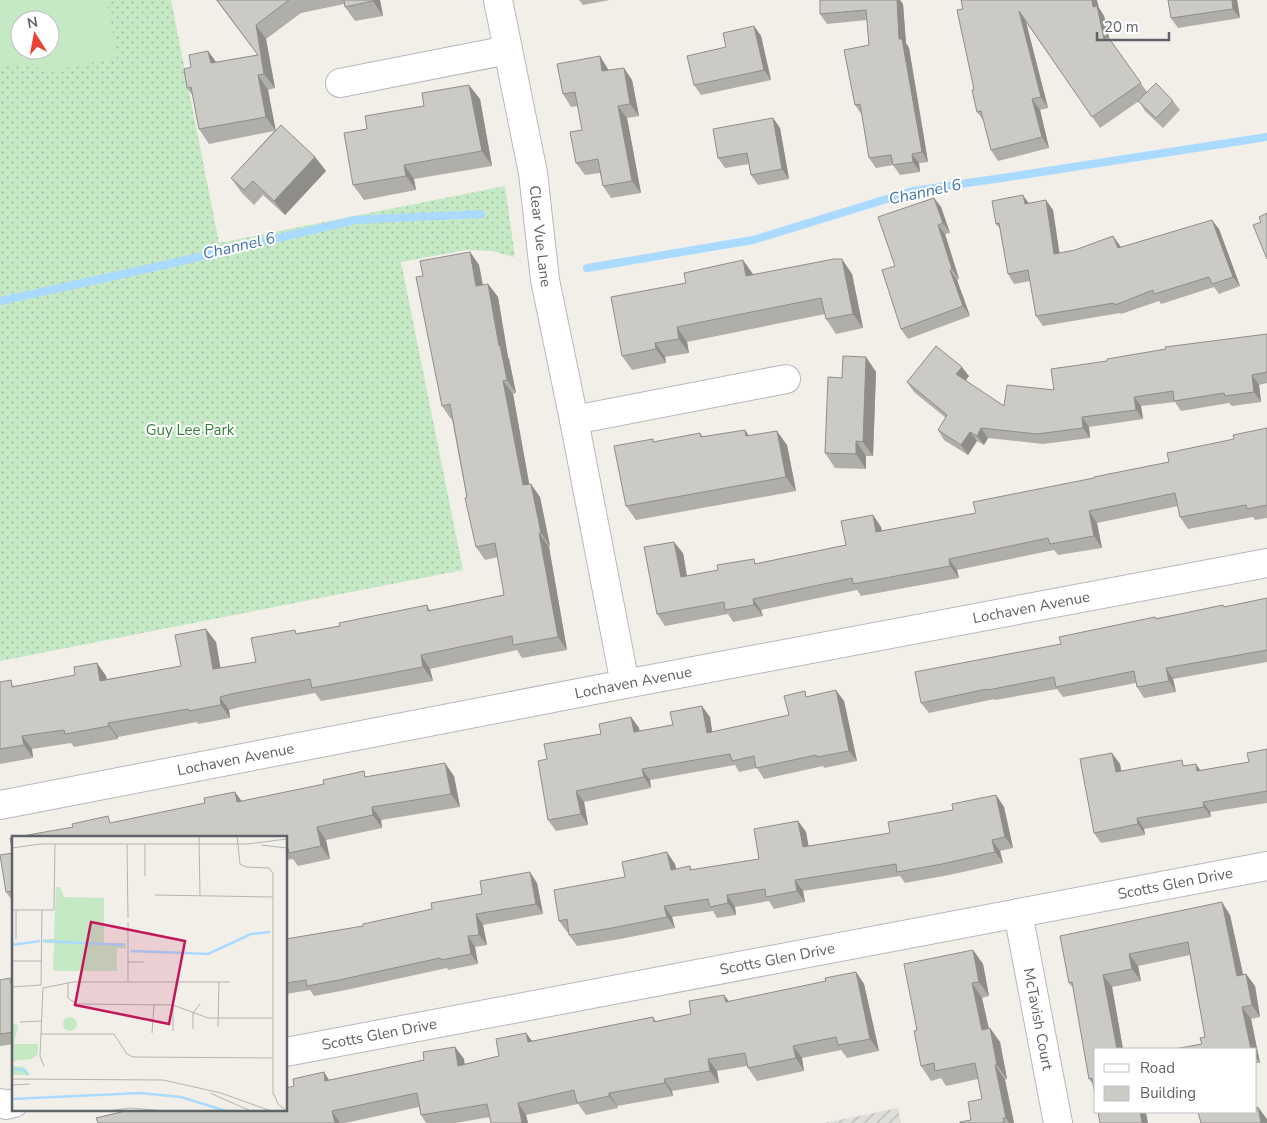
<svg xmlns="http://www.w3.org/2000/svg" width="1267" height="1123" viewBox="0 0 1267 1123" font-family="'Nunito Sans',sans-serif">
	<defs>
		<pattern id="industrial-furrows" width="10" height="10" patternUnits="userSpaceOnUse" patternTransform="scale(1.25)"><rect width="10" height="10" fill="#e0deda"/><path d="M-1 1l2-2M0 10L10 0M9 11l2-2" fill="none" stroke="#b9b8b5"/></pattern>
		<pattern id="grass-dots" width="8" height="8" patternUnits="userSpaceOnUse" patternTransform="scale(1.25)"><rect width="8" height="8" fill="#c5e8c5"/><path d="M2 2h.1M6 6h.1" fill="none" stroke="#a3c0a4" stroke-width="1.8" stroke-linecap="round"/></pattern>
	</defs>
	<rect width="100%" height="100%" fill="#f1efe8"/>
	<polygon fill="url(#industrial-furrows)" points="898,1108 901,1123 824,1123"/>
	<path fill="url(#grass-dots)" fill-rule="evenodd" d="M0,0H171L219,243L505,186L515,257L492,251L466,250L401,262L463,570L0,661ZM20,20H50V50H20Z"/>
	<path fill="#c5e8c5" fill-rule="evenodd" d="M0,0H106L118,57L54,70L0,63ZM20,20H50V50H20Z"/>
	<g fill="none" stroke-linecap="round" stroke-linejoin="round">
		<g stroke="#aadaff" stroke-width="8">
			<polyline points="587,268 753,240 913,191 1002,178 1267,137"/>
			<polyline points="0,301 169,264 355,220 481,214"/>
		</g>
		<g stroke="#b5b8bc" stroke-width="30">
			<g id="minor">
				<path id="s1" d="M498,0L533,173L545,280L574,420L625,684"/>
				<polyline points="340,83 508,50"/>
				<polyline points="574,420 786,379"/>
				<path id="s2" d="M0,805L625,684L1267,563"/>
				<path id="s3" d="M1018,913L1058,1123"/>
				<path id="s4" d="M286,1052L1267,866"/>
				<polyline points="0,1103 6,1105 14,1103"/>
			</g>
		</g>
		<use href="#minor" stroke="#fff" stroke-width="28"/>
	</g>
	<g fill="#afaea9">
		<polygon points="216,0 380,0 383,16 355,21 345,7 344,4 301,13 266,39 275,88 268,90 275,130 315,157 326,171 285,215 263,195 254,205 241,192 231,178 274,131 209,144 199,129 193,96 187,88 191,67 208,51 216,62 258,55"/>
		<polygon points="579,0 610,0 583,5"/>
		<polygon points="820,0 900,0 903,4 906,43 909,48 928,162 919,163 920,172 900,175 893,165 876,168 869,158 862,115 855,105 869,45 867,20 827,24 820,14"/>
		<polygon points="1168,0 1237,0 1240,18 1178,28 1171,18"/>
		<polygon points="1099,8 1104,16 1109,38 1147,92 1173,101 1180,110 1163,128 1145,111 1139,101 1100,128 1026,22 1048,108 1040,110 1049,148 998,161 991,150 984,121 977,112 963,9"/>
		<polygon points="754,26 761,36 771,80 701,95 694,85 726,47"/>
		<polygon points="608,69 609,70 632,80 639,116 627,118 641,193 611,198 603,186 600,173 585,175 576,163 582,130 578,106 571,107 563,94"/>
		<polygon points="480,99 492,166 414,179 416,190 364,200 353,185 367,129"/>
		<polygon points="773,118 780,128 789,179 758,185 751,175 749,164 725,168 718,158"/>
		<polygon points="934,198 941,207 950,233 945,234 959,279 957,280 970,316 908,339 901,329 895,266"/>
		<polygon points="1028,203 1053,210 1059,253 1075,250 1113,236 1121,247 1219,229 1240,286 1219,294 1214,287 1161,304 1159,301 1121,314 1120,313 1043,326 1036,316 1030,281 1014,284 1008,274 1000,229 996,224"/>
		<polygon points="470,252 479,265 483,285 488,284 498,297 508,357 509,359 516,393 513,394 529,484 540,497 550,546 549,547 567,650 522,658 517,650 430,669 433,681 321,701 315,693 240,707 229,710 230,718 198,724 197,722 118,737 118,739 74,747 71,743 32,749 33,758 0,764 0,682 15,686 75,675 97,663 106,676 107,679 181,666 216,642 220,668 256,662 298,633 340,626 427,605 430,610 504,595 498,557 485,560 476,547 452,419 451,419 442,406 423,276"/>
		<polygon points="852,274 863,328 836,334 826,319 825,314 687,342 689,353 665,357 666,363 632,370 622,356 753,275"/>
		<polygon points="1267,334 1267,383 1259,385 1261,402 1232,406 1229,403 1181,411 1175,402 1141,406 1143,419 1089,427 1090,438 1043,444 988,438 984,445 977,441 968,455 944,440 938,430 946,418 914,392 907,382 969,376 965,381 1004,406 1054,390 1107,361"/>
		<polygon points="866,357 876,372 873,456 866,456 866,469 835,468 825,453 842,378"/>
		<polygon points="1267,428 1267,518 1255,520 1253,517 1188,529 1180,517 1178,506 1097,523 1102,548 1058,555 1054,550 957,570 959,578 861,596 857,590 761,610 763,616 733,622 728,614 665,626 657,614 683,553 687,576 758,563 846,545 873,515 881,527 882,531 976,513 1094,478 1169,462"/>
		<polygon points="745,430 749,436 787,445 796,491 636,520 626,506 655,442 700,433 703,437"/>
		<polygon points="1267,598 1267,662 1173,679 1176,692 1144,698 1137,687 1136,683 1063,697 1057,689 995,700 994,699 929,713 921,703 1061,644 1156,618 1224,607"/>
		<polygon points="808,696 844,701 857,761 824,768 823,766 764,779 757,768 739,772 735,765 650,780 651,788 584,802 588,825 556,831 548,820 547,759 601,734 631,717 639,728 639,731 710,717 712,732 789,715"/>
		<polygon points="1267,749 1267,803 1210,812 1211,817 1144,829 1145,835 1101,843 1094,833 1120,764 1121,771 1186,765 1201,770 1249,762"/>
		<polygon points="367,776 454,776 460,807 381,820 382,828 326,840 330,859 298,866 293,859 286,860 286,837 113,822 242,801"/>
		<polygon points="996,795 1004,807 1013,848 1000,851 1003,863 949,875 905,883 900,876 803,891 805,902 774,909 769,901 735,907 736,915 717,918 713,911 672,917 675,928 620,939 577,946 569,935 569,932 567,932 559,921 625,877 675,864 676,869 690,866 692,870 759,859 798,821 806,832 808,846 890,833 953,810"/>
		<polygon points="14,837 14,903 6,892 13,853"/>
		<polygon points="537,883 543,914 483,925 487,945 475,947 478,964 448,970 447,968 346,990 314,996 310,990 286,994 286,939 363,926 432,909 482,894"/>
		<polygon points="1230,915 1243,974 1246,974 1255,986 1260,1017 1251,1019 1260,1063 1256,1063 1256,1049 1202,1044 1205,1037 1190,955 1138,966 1141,981 1112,987 1123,1049 1096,1049 1093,1084 1089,1079 1073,988 1069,983 1060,936"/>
		<polygon points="973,950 983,964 989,996 982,998 989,1028 1000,1042 1007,1079 1005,1080 1014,1123 960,1123 971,1120 982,1099 978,1079 946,1086 941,1078 931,1081 921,1066"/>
		<polygon points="856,972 864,984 879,1051 847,1058 841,1050 802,1058 804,1071 757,1081 748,1068 747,1066 717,1071 719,1083 672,1091 673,1096 617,1106 618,1108 586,1115 578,1104 526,1115 528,1123 491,1123 490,1117 455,1123 426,1123 421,1115 419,1107 345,1123 98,1123 286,1109 294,1086 324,1072 329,1080 424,1060 455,1047 464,1059 464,1064 499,1056 526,1033 532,1041 653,1017 656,1021 691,1014 724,995 729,1002 826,981"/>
		<polygon points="0,980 14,983 14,1044 0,1046"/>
	</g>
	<g fill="#8f8d8a">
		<polygon points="373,0 380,0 383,16 373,1"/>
		<polygon points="897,0 900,0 903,4 906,43 909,48 928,162 922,152 899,39"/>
		<polygon points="1092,0 1097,0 1099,8 1104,16 1112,50 1104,39 1093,7"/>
		<polygon points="1232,0 1237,0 1240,18 1233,9"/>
		<polygon points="1019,11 1026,22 1048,108 1041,97"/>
		<polygon points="256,25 266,39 275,88 264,74"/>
		<polygon points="754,26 761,36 771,80 764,70"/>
		<polygon points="208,51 218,65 211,63"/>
		<polygon points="600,56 608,69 611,84 602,71"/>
		<polygon points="624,68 632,80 639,116 630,104"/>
		<polygon points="258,75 268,90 276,131 266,117"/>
		<polygon points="469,85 480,99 492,166 482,151"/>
		<polygon points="1032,99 1040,110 1049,148 1042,137"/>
		<polygon points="618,106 627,118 641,193 632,181"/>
		<polygon points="773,118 780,128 789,179 782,169"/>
		<polygon points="912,154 919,163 920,172 913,162"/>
		<polygon points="315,157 326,171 285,215 274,201"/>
		<polygon points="404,165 414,179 416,190 406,176"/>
		<polygon points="1023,195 1030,205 1025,204"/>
		<polygon points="934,198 941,207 950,233 943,223"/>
		<polygon points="1046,200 1053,210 1061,263 1054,254"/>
		<polygon points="1212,220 1219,229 1240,286 1233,277"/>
		<polygon points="938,225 945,234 959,279 952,269"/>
		<polygon points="1113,236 1120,246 1125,258 1118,248"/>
		<polygon points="470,252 479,265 485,299 476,286"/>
		<polygon points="842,259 852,274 863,328 853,314"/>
		<polygon points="743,260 753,274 757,291 746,276"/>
		<polygon points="950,270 957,280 970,316 963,306"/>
		<polygon points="488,284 498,297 508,357 509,359 516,393 507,380 499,346"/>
		<polygon points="677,327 687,342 689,353 679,339"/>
		<polygon points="655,343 665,357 666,363 656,349"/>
		<polygon points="866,357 876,372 873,456 863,442"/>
		<polygon points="962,367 969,376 963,384 956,374"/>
		<polygon points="1252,375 1259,385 1261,402 1254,392"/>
		<polygon points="503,381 513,394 532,499 523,485"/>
		<polygon points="1134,397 1141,406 1143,419 1136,410"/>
		<polygon points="1082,417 1089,427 1090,438 1083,428"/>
		<polygon points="981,428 988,438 984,445 977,436"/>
		<polygon points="745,430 755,444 746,436"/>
		<polygon points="777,431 787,445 796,491 786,477"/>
		<polygon points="970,432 977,441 968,455 961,445"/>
		<polygon points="856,441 866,456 866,469 856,454"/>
		<polygon points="531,484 540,497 550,546 541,533"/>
		<polygon points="1089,511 1097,523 1102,548 1094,536"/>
		<polygon points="873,515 881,527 884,544 876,532"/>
		<polygon points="539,533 549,547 567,650 558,637"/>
		<polygon points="674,542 683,553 689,589 681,577"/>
		<polygon points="949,559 957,570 959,578 950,566"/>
		<polygon points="753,599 761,610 763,616 754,605"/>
		<polygon points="206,629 216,642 223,682 213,669"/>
		<polygon points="421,655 430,669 433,681 423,667"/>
		<polygon points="97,663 106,676 110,694 100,681"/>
		<polygon points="1166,668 1173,679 1176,692 1169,681"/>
		<polygon points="836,690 844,701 857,761 849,751"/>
		<polygon points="220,697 229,710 230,718 221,705"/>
		<polygon points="702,706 710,717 714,744 707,733"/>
		<polygon points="631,717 639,728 642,743 634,732"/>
		<polygon points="108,723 118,737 118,739 109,726"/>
		<polygon points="22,736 32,749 33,758 24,745"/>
		<polygon points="1112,753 1120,764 1123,782 1116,772"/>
		<polygon points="445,763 454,776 460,807 451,794"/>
		<polygon points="1196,764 1203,774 1197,771"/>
		<polygon points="642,769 650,780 651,788 644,777"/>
		<polygon points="576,791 584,802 588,825 581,814"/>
		<polygon points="235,792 244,804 237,802"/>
		<polygon points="996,795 1004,807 1013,848 1005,837"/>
		<polygon points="1203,802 1210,812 1211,817 1204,807"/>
		<polygon points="372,807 381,820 382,828 373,815"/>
		<polygon points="1137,818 1144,829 1145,835 1138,824"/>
		<polygon points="798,821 806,832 811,859 803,847"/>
		<polygon points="317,827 326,840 330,859 321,846"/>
		<polygon points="992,840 1000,851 1003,863 995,852"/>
		<polygon points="667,852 675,864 679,881 671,870"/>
		<polygon points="530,872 537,883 543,914 536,904"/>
		<polygon points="795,880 803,891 805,902 797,891"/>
		<polygon points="727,895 735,907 736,915 728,903"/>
		<polygon points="1222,902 1230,915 1246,988 1237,976"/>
		<polygon points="664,906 672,917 675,928 667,917"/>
		<polygon points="476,914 483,925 487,945 479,935"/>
		<polygon points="468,936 475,947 478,964 471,954"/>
		<polygon points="973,950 983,964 989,996 979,982"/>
		<polygon points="1129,954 1138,966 1141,981 1132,969"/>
		<polygon points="856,972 864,984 879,1051 870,1039"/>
		<polygon points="1246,974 1255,986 1260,1017 1252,1005"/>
		<polygon points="1103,975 1112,987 1123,1049 1117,1049"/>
		<polygon points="972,983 982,998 992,1044 982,1030"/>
		<polygon points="724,995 733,1007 726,1002"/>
		<polygon points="1242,1007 1251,1019 1260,1063 1256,1057 1256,1049 1251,1049"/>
		<polygon points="990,1028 1000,1042 1007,1079 997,1065"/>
		<polygon points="526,1033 535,1045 528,1042"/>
		<polygon points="793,1046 802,1058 804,1071 796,1058"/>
		<polygon points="455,1047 464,1059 467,1078 458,1066"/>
		<polygon points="708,1059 717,1071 719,1083 710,1071"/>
		<polygon points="995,1065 1005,1080 1014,1123 1009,1123 1006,1118"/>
		<polygon points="324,1072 332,1085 325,1081"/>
		<polygon points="664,1079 672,1091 673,1096 665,1083"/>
		<polygon points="609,1093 617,1106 618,1108 609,1096"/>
		<polygon points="518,1103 526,1115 528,1123 522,1123"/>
		<polygon points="1258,1107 1267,1119 1267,1123 1261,1123"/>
		<polygon points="332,1111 340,1123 335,1123"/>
		<polygon points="1140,1112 1146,1112 1148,1123 1142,1123"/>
	</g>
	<g fill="#cccac5" stroke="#8f8d8a">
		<polygon points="217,0 289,0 256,25 264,74 258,75 266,117 199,129 191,87 187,88 184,69 191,67 189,55 208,51 211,63 258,55"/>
		<polygon points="344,0 373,0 373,1 345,7"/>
		<polygon points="820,0 897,0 899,39 902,39 922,152 912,154 913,162 893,165 891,155 869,158 860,104 855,105 844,50 869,45 866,10 820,14"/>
		<polygon points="961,0 1092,0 1093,7 1097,6 1104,39 1108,37 1141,83 1092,117 1019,11 1041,97 1032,99 1042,137 991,150 981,111 977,112 972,90 974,89 957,10 963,9"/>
		<polygon points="1168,0 1232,0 1233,9 1171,18"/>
		<polygon points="754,26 764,70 694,85 687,56 726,47 723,33"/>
		<polygon points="600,56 602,71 624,68 630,104 618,106 632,181 603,186 598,159 576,163 570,132 582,130 575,92 563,94 557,64"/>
		<polygon points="1156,83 1173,101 1156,118 1138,101"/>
		<polygon points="469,85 482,151 404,165 406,176 353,185 344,133 367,129 365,116 424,106 422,93"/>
		<polygon points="773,118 782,169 751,175 747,153 718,158 713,129"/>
		<polygon points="281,125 315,157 274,201 253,181 244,190 231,178"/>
		<polygon points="1023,195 1025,204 1046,200 1054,254 1075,250 1113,236 1118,248 1212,220 1233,277 1212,284 1209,277 1154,294 1153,290 1115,305 1114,303 1036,316 1028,270 1008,274 999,223 996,224 992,201"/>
		<polygon points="934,198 943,223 938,225 952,269 950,270 963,306 901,329 882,270 895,266 878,217"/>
		<polygon points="1267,213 1267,259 1253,225 1261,222 1259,217"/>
		<polygon points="470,252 476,286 488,284 499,346 500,345 507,380 503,381 523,485 531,484 541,533 539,533 558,637 513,645 512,636 421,655 423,667 312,688 310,679 231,694 220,697 221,705 189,711 188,709 108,723 109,726 65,734 64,730 22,736 24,745 0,749 0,682 11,680 12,687 75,675 74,667 97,663 100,681 181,666 175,635 206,629 213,669 256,662 251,638 295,630 296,634 340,626 339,623 427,605 428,611 504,595 495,543 476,547 465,498 467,497 450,404 442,406 416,277 423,276 420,261"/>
		<polygon points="834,259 842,259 853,314 826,319 821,298 677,327 679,339 655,343 656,349 622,356 611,297 686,283 684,273 743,260 746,276"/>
		<polygon points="1267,334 1267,372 1252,375 1254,392 1225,396 1224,393 1174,401 1173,391 1134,397 1136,410 1082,417 1083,428 1037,434 981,428 977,436 970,432 961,445 938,430 947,415 907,382 936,346 962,367 956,374 1004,406 1007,385 1054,390 1051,369 1107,361 1107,359 1166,349 1165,347"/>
		<polygon points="843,356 866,357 863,442 856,441 856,454 825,453 828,377 842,378"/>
		<polygon points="1267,428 1267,505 1247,509 1246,505 1180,517 1175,493 1089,511 1094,536 1050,544 1048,538 949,559 950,566 853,584 852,578 753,599 754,605 725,610 724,602 657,614 644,547 674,542 681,577 718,570 717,565 754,559 755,564 846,545 841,521 873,515 876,532 976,513 973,502 1094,478 1094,477 1169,462 1167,453 1234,439 1233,435"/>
		<polygon points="745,430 746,436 777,431 786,477 626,506 614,446 653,439 653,442 700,433 701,437"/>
		<polygon points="1267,598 1267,650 1166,668 1169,681 1137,687 1134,671 1056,687 1054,677 988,690 987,689 921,703 915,672 1061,644 1059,637 1155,617 1156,619 1223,605 1224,607"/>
		<polygon points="836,690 849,751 817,757 816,755 756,768 754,756 732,761 730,754 642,769 644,777 576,791 581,814 548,820 538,761 547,759 544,744 601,734 599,724 631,717 634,732 673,725 670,712 702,706 707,733 789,715 784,696 805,691 806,697"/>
		<polygon points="1267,749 1267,791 1203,802 1204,807 1137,818 1138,824 1094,833 1080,759 1112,753 1116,772 1182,760 1183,766 1196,764 1197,771 1249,762 1247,753"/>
		<polygon points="445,763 451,794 372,807 373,815 317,827 321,846 289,853 287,845 286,845 286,837 17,837 73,827 72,824 108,816 110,823 205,803 204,798 235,792 237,802 324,784 323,780 364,771 365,777"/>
		<polygon points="996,795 1005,837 992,840 995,852 942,864 897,872 896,864 795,880 797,891 766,897 765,889 727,895 728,903 710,907 708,899 664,906 667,917 612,928 569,935 567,919 559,921 554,890 625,877 622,862 667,852 671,870 690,866 690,870 759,859 754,829 798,821 803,847 890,833 888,822 953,810 952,804"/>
		<polygon points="14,837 14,891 6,892 0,855 13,853 10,838"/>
		<polygon points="530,872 536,904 476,914 479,935 468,936 471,954 441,960 440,958 339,980 307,986 306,980 286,983 286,939 363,926 363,924 432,909 431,903 482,894 480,881"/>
		<polygon points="1222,902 1237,976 1246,974 1252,1005 1242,1007 1251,1049 1174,1049 1202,1044 1200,1038 1205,1037 1188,942 1129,954 1132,969 1103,975 1117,1049 1096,1049 1096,1101 1092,1078 1089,1079 1072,982 1069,983 1060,936"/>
		<polygon points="973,950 979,982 972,983 982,1030 990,1028 997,1065 995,1065 1006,1118 1003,1118 1004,1123 960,1123 960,1122 971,1120 968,1102 982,1099 975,1063 935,1071 934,1063 921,1066 914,1031 917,1030 904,964"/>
		<polygon points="856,972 870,1039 838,1045 836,1037 793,1046 796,1058 748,1068 745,1053 708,1059 710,1071 664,1079 665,1083 609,1093 609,1096 577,1103 574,1090 518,1103 522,1123 491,1123 487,1104 421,1115 417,1093 332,1111 335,1123 98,1123 96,1118 134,1109 286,1109 286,1088 294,1086 293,1079 324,1072 325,1081 424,1060 423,1052 455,1047 458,1066 499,1056 496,1039 526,1033 528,1042 653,1017 654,1022 691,1014 689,1001 724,995 726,1002 826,981 825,978"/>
		<polygon points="10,978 11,984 14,984 14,1032 0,1034 0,980"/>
		<polygon points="1258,1107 1261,1123 1201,1123 1198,1112 1256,1112 1256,1108"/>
		<polygon points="1098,1112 1140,1112 1142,1123 1100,1123"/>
	</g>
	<g text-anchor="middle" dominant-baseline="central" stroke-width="4" stroke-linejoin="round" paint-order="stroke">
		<g font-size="15" fill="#5f6368" stroke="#fff">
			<text stroke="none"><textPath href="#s1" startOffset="240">Clear Vue Lane</textPath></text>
			<text stroke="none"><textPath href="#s2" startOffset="1050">Lochaven Avenue</textPath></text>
			<text stroke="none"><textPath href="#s2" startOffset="645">Lochaven Avenue</textPath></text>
			<text stroke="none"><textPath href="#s2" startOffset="240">Lochaven Avenue</textPath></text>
			<text stroke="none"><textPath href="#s4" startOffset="905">Scotts Glen Drive</textPath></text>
			<text stroke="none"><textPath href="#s4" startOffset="500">Scotts Glen Drive</textPath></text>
			<text stroke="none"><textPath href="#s3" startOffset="108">McTavish Court</textPath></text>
			<text stroke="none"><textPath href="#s4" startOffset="95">Scotts Glen Drive</textPath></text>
		</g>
		<g font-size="15" fill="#348238" stroke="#fff">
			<text x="190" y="430">Guy Lee Park</text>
		</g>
		<g font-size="16" font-style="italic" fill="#4174aa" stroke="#fff">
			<text transform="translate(925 192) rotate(-12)">Channel 6</text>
			<text transform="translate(239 246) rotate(-13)">Channel 6</text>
		</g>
	</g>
	<g transform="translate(12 836)">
		<rect width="275" height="275" fill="#f1efe8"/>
		<path d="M44,51H48L52,61L92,62V107H114V113L105,112V135H41L42,107H32V103H42ZM51 188a7 7 0 1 1 14 0a7 7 0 1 1-14 0ZM0,188L6,189L2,208H26V218L20,223L0,225Z" fill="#c5e8c5"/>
		<path d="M0,230L12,231L18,239H0Z" fill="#c5e8c5"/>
		<path d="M87,66V92L72,88L77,104L50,105V79L65,82L62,67Z" fill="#c5e8c5"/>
		<path fill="none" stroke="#aadaff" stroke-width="2.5" d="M31,105L112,109M0,109L28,105M119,115L196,118L239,98L258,96M0,233L12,234L16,239M0,263L128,257L169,261L214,275"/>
		<path fill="none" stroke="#b3b3b1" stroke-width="1" d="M187,0L188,59M225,0L228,28L234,31L257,32L261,37V259M115,8L116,82M133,8V40M249,9L275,12M0,12L28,8H236L275,3M143,59L261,61M0,74H42L43,8M4,103V74M0,125H29M116,126H132M116,146V86M56,147V162L64,168L161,169L196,182H261M0,151L29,149L30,74M8,186L29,185M206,191L207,146M181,193V177L188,168M161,195V169M140,197L142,168M29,198H102L115,218L121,221L261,222M32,230L28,220L31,152L61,146H218M0,243L151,244L209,257L259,275M0,249L18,248M198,257L239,275M262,258L266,268L275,275M96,275L118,272L153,275"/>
		<path fill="#c2185b" fill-opacity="0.15" stroke="#c2185b" stroke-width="2.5" d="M79,86L173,105L157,188L63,169Z"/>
		<rect width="275" height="275" fill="none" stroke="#5f6368" stroke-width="2.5"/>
	</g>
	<rect x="1094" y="1048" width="162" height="65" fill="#ffffff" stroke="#bfc1c3"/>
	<rect x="1104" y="1064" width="25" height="8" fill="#ffffff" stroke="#bfc1c3"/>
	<text x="1140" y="1073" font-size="15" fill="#5f6368">Road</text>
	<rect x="1104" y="1086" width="25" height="15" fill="#cccac5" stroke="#bfc1c3"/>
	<text x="1140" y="1098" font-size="15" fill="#5f6368">Building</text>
	<g transform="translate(35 35) rotate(349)"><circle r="24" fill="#ffffff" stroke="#bfc1c3"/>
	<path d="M0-4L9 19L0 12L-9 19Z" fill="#ea4335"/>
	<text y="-8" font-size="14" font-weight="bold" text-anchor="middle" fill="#5f6368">N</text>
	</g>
	<path d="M1097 32v8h72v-8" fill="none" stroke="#5f6368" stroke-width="2.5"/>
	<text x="1104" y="32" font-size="15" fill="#5f6368" stroke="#ffffff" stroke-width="4" paint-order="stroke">20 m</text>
</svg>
